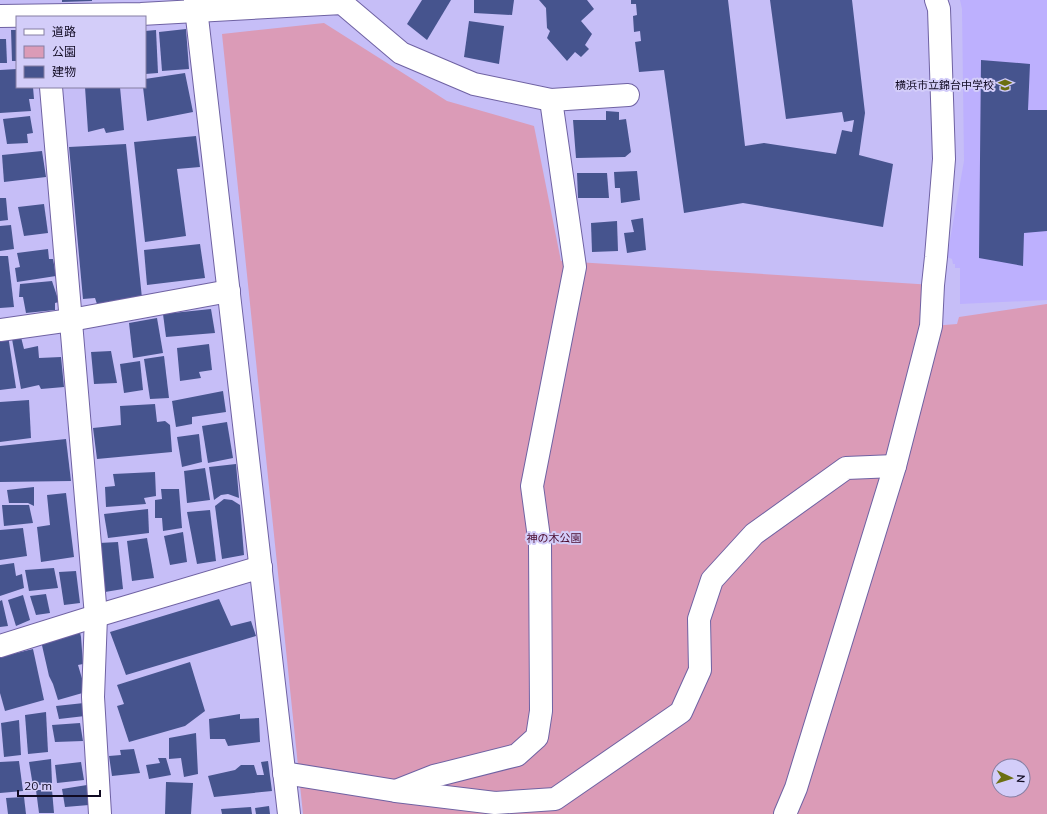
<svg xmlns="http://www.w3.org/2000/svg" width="1047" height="814" viewBox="0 0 1047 814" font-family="Mulish,'Noto Sans JP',sans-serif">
	<rect width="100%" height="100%" fill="#c6bef7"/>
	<polygon fill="#bdb0fe" points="960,0 1047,0 1047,300 960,304 960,268 955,268 955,264 953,264 952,259 947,257 964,161 962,9"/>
	<path fill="#db9bb7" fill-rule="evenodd" d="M324,23L447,101L534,126L561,261L933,285L932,326L957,324L959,317L1047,304V814H303L222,34ZM999,766H1023V790H999Z"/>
	<g fill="#46548e">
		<polygon points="62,0 92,0 92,1 62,2"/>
		<polygon points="422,0 451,0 427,40 407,24"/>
		<polygon points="474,0 514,0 512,15 474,13"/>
		<polygon points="539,0 587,0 594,9 581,21 592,34 585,45 589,49 581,57 575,52 567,61 547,38 550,31 547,28 546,8"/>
		<polygon points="631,0 728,0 745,146 764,143 836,154 842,130 852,132 854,120 844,122 842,112 786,119 770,0 852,0 865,113 859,155 893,164 883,227 743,203 684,213 664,70 639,72 635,42 641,41 640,31 634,32 633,16 637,15 636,4 631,4"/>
		<polygon points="469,21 504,26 499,64 464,57"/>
		<polygon points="186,29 189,69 162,71 159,32"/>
		<polygon points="11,30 17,30 17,61 12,61"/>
		<polygon points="156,30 158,73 145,74 145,31"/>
		<polygon points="0,39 6,39 7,63 0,63"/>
		<polygon points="981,60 1030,64 1028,110 1047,110 1047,231 1024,233 1023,266 979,258"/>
		<polygon points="17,69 17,87 33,87 34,99 29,99 31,111 0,113 0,70"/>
		<polygon points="185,73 193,112 147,121 143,87 145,87 145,79"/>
		<polygon points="85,87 120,87 124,130 106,133 104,128 88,132"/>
		<polygon points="606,111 619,112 619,120 626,119 631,152 625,157 576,158 573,120 606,120"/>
		<polygon points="30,116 33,133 27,134 28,143 7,144 3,119"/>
		<polygon points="196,136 200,167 177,169 186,236 145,242 134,142"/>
		<polygon points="126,144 142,298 97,304 95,298 83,299 69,147"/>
		<polygon points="42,151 46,177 4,182 2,155"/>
		<polygon points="637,171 640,200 621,203 620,188 615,188 614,172"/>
		<polygon points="577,173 607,173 609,198 578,198"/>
		<polygon points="0,198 6,198 8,220 0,221"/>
		<polygon points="44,204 48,233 24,236 18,207"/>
		<polygon points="643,218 646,250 627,253 624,233 634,232 631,220"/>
		<polygon points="617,221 618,251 592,252 591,223"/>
		<polygon points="11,225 14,249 0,251 0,226"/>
		<polygon points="200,244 205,278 147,285 144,250"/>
		<polygon points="48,249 49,259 53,259 56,276 17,282 15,268 20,267 17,253"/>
		<polygon points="0,256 8,256 14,307 0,308"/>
		<polygon points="52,281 59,302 55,303 55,310 26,313 23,297 19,297 20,284"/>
		<polygon points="211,309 215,333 166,337 163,314"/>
		<polygon points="157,318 163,353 133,358 129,323"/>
		<polygon points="8,335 16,388 0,390 0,336"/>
		<polygon points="21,337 24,349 38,346 39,358 61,357 64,387 41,389 39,385 21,389 12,339"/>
		<polygon points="209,344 212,370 199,372 201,378 180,381 177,348"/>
		<polygon points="111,351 117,383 94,384 91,352"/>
		<polygon points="164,356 169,398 150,399 144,359"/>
		<polygon points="140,361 143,390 124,393 120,364"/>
		<polygon points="223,391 226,412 192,417 192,424 176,427 172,401"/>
		<polygon points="29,400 31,438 0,442 0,402"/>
		<polygon points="155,404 157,422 165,421 170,425 172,452 97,459 93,428 121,425 120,406"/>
		<polygon points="227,422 233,458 208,463 202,426"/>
		<polygon points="199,434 202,462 182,467 177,437"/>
		<polygon points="66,439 71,481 0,482 0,446"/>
		<polygon points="236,464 239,498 228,494 221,495 214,500 209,467"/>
		<polygon points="205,468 210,500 187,503 184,471"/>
		<polygon points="155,472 156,496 144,498 146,504 106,507 105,487 115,486 113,474"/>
		<polygon points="34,487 34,506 28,503 9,503 7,490"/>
		<polygon points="161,489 179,489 182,528 163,531 162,518 155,518 155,500 162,499"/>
		<polygon points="66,493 74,557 41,562 37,527 50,525 47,495"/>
		<polygon points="224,499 232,500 240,505 244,555 222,559 215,506"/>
		<polygon points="2,505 29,505 33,523 4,526"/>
		<polygon points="148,509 149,533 108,538 104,514"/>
		<polygon points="210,510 216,561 197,564 187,512"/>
		<polygon points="23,528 27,556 0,560 0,530"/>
		<polygon points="183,532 187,562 170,565 164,536"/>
		<polygon points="147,538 154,578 132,581 127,541"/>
		<polygon points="118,542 123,589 105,592 99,543"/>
		<polygon points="14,563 16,576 22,574 24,588 0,596 0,565"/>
		<polygon points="54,568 58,588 29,591 25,570"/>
		<polygon points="76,571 80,603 64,605 59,572"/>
		<polygon points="46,594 50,613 36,615 30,596"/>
		<polygon points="23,595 30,620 16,626 8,600"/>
		<polygon points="219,599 231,626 251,621 256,636 126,675 110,632"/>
		<polygon points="2,600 8,626 0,627 0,601"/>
		<polygon points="80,632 81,637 83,664 78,665 86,692 58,700 53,684 49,676 41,641"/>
		<polygon points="33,649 44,700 5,711 0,693 0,657"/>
		<polygon points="190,662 205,711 185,726 129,742 117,706 124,704 117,685"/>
		<polygon points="84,703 85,716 59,719 56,706"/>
		<polygon points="46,712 48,752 28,754 25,715"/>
		<polygon points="240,714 240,719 259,718 260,742 228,746 225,739 210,739 209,719"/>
		<polygon points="19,720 21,755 4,757 1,723"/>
		<polygon points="80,723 83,741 55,742 52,725"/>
		<polygon points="196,733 198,774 184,777 181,758 169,759 169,738"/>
		<polygon points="134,749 140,773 112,776 109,756 121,755 120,750"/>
		<polygon points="158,758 166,758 171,775 149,779 146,765 160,763"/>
		<polygon points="51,759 52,783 33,786 29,762"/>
		<polygon points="19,761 23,791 0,793 0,762"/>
		<polygon points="268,761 272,791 214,797 208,776 235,770 241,765 254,765 257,775 264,775 261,762"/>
		<polygon points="81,762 84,780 57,783 55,765"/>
		<polygon points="166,782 193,783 191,814 165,814"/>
		<polygon points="87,785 89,805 65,807 62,789"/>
		<polygon points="36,790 52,790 54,813 39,813"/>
		<polygon points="24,797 26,814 8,814 6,798"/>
		<polygon points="269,806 270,814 256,814 255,808"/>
		<polygon points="251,807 252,814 222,814 221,809"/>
	</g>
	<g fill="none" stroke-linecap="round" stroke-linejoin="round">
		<g stroke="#6f62a3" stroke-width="24">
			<g id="minor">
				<polyline points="195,0 289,814"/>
				<polyline points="0,16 141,14 342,3 401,53 474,84 551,100 628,95"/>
				<polyline points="51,87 96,616 93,697 100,814"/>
				<polyline points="0,330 71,320 229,291"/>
				<polyline points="0,646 96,616 261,567"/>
				<polyline points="284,773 396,791 495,803 555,799 681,712 700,670 699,619 712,580 754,534 846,468 895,466"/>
				<polyline points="396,791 434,776 517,755 537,737 541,711 540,545 532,486 575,267 551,100"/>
				<polyline points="785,814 796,788 895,466 931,326 933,285 936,257 944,159 939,9 936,0"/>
			</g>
		</g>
		<use href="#minor" stroke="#fff" stroke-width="22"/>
	</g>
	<defs>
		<g id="school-bare" transform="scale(1.08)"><path d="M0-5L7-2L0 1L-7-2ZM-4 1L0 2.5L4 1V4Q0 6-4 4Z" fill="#6c6f12" stroke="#d3cdf9" stroke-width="2.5" paint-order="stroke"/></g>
	</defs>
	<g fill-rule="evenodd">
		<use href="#school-bare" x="1005" y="85"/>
	</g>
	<g text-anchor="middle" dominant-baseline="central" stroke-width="4" stroke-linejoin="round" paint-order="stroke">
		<g font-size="11" fill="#100a22" stroke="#d3cdf9" text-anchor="end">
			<text x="994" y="85">横浜市立錦台中学校</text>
		</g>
		<g font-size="11" fill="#4a0b2e" stroke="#d3cdf9">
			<text x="554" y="538">神の木公園</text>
		</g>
	</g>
	<rect x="16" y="16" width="130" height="72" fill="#d3cdf9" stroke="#857fa3"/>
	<rect x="24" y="29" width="20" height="6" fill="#ffffff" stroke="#857fa3"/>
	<text x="52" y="36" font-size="12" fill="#100a22">道路</text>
	<rect x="24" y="46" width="20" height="12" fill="#db9bb7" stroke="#857fa3"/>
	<text x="52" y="56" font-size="12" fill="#100a22">公園</text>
	<rect x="24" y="66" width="20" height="12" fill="#46548e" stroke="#857fa3"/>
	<text x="52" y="76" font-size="12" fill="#100a22">建物</text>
	<g transform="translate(1011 778) rotate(94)"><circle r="19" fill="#d3cdf9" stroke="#857fa3"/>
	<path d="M0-3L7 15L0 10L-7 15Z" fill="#6c6f12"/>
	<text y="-6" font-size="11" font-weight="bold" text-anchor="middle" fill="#100a22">N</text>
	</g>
	<path d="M18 790v6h82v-6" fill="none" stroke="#100a22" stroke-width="2"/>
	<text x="24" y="790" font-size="12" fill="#100a22" stroke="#d3cdf9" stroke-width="3" paint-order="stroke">20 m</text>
</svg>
